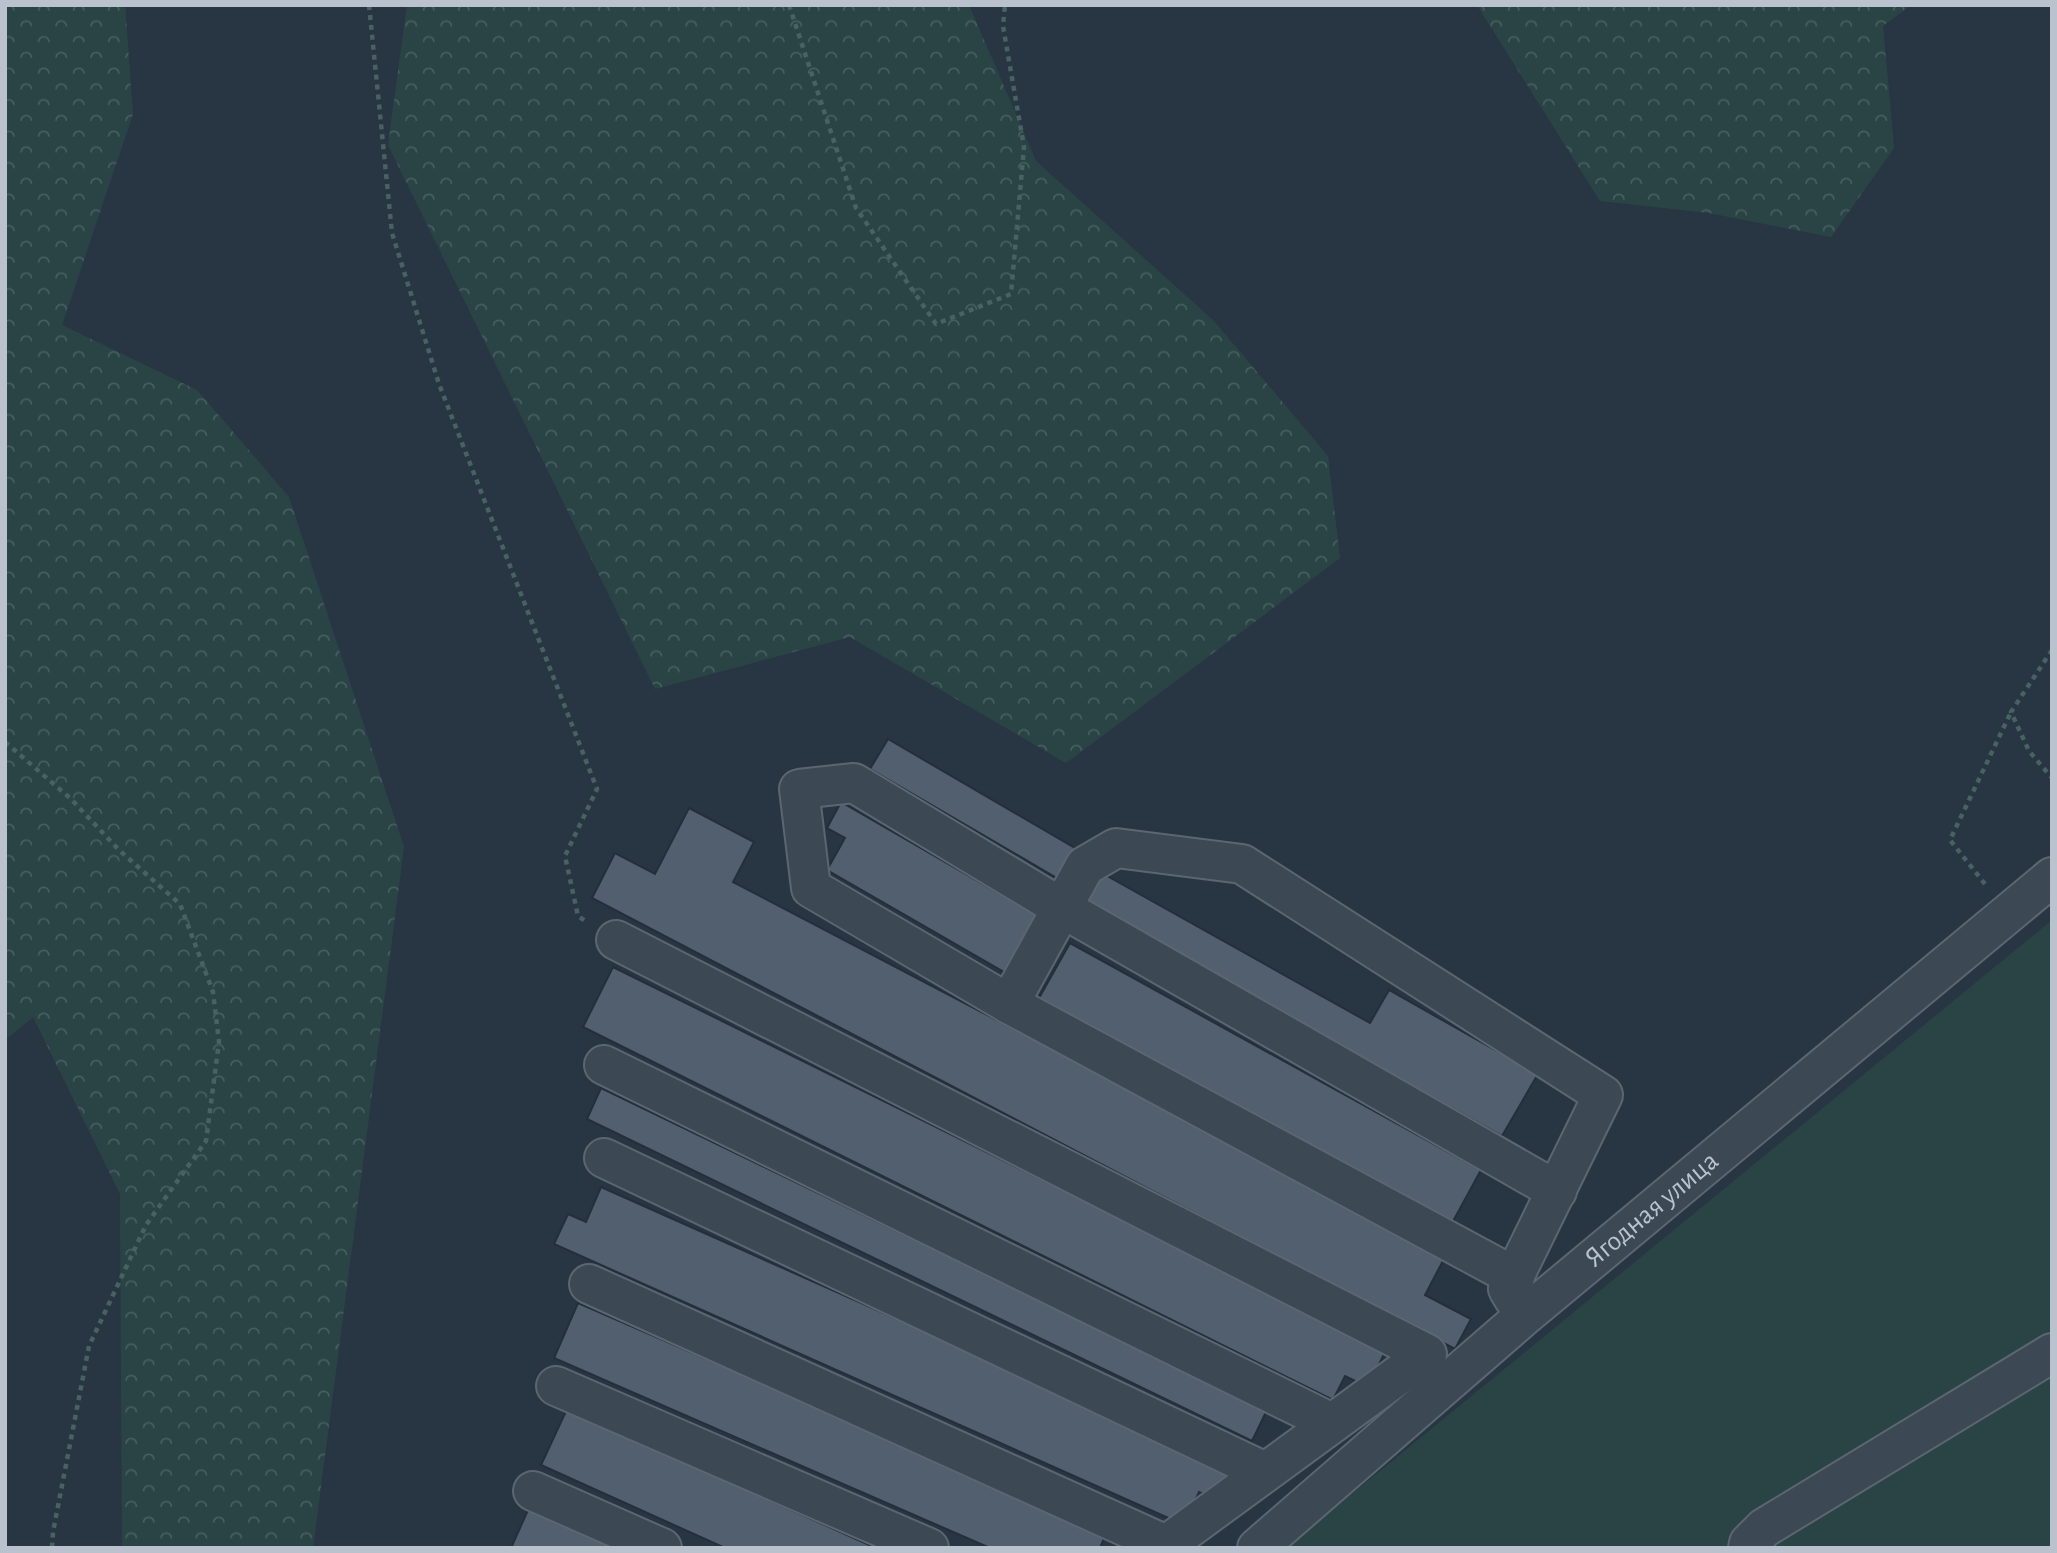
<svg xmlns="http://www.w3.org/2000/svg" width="2057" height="1553" viewBox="0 0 2057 1553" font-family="'Alegreya Sans',sans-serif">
	<defs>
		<pattern id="forest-crowns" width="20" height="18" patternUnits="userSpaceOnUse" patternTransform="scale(1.75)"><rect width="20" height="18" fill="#2a4445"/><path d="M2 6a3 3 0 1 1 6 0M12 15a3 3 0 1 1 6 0" fill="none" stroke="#475d5f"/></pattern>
	</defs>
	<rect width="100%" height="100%" fill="#283644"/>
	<g fill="url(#forest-crowns)">
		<polygon points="5,5 125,5 133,114 62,325 197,390 289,497 404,847 313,1548 122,1548 120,1194 33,1017 5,1040"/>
		<polygon points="407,5 969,5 1036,161 1214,321 1328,456 1340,558 1066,763 850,637 655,689 388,145"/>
		<polygon points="1477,5 1911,5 1883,26 1894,148 1831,237 1709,213 1600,201"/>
	</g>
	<polygon fill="#2a4445" points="2052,920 2052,1548 1286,1548"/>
	<g fill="#515f6f" stroke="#232f3b" stroke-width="2">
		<polygon points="888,739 1080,851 1062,881 870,769"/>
		<polygon points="841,802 1044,919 1011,976 827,870 845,838 827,828"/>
		<polygon points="689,808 754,842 733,882 1446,1255 1425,1295 1471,1319 1455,1349 592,898 615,853 655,874"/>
		<polygon points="1100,872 1370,1023 1389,990 1538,1074 1502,1136 1083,901"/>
		<polygon points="1070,943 1481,1170 1451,1225 1039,998"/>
		<polygon points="613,967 1386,1350 1368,1387 1345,1376 1333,1400 583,1027"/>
		<polygon points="601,1088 1267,1410 1252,1441 587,1119"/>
		<polygon points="601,1187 1231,1468 1217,1500 1199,1492 1184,1525 554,1244 568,1214 586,1222"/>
		<polygon points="578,1303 1106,1533 1100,1548 990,1548 554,1358"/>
		<polygon points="567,1409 876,1548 725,1548 541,1465"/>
		<polygon points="528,1510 615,1548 511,1548"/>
	</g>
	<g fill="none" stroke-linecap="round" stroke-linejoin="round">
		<g stroke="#5b6671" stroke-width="42">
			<g id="minor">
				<polyline points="616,940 1427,1354 1162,1548"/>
				<polyline points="1009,1004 1085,866 1116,848 1242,864 1603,1095 1508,1289 1514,1299"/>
				<polyline points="604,1065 1332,1423"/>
				<polyline points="604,1158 1265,1472"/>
				<polyline points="1515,1277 1009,1004 811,888 799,789 854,783 1062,908 1557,1191"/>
				<polyline points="589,1284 1166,1545"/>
				<polyline points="556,1386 929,1548"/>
				<polyline points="533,1491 662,1548"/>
				<path id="s1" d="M1257,1548L1523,1317L2052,877"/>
				<polyline points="1748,1548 1749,1543 1764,1528 2052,1353"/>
			</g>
		</g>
		<g stroke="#486161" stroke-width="4.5" stroke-dasharray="5 5" stroke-linecap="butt">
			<polyline points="369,5 392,233 439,384 597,789 565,856 578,916 587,922"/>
			<polyline points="789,5 856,208 936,324 1011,294 1024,147 1003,26 1005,5"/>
			<polyline points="2052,650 2011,712 2029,751 2052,778"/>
			<polyline points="5,742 70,798 119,850 180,904 213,992 219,1042 206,1141 146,1225 89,1346 53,1532 52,1548"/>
			<polyline points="1985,884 1950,840 2011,712"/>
		</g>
		<use href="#minor" stroke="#3c4854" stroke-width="38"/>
	</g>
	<g text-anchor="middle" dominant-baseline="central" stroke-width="5" stroke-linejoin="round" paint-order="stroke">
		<g font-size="28" fill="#bac3cd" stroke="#212d39">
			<text stroke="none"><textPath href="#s1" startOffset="520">Ягодная улица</textPath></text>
		</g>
	</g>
	<rect width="2057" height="1553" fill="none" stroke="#bac3cd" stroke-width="14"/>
</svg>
